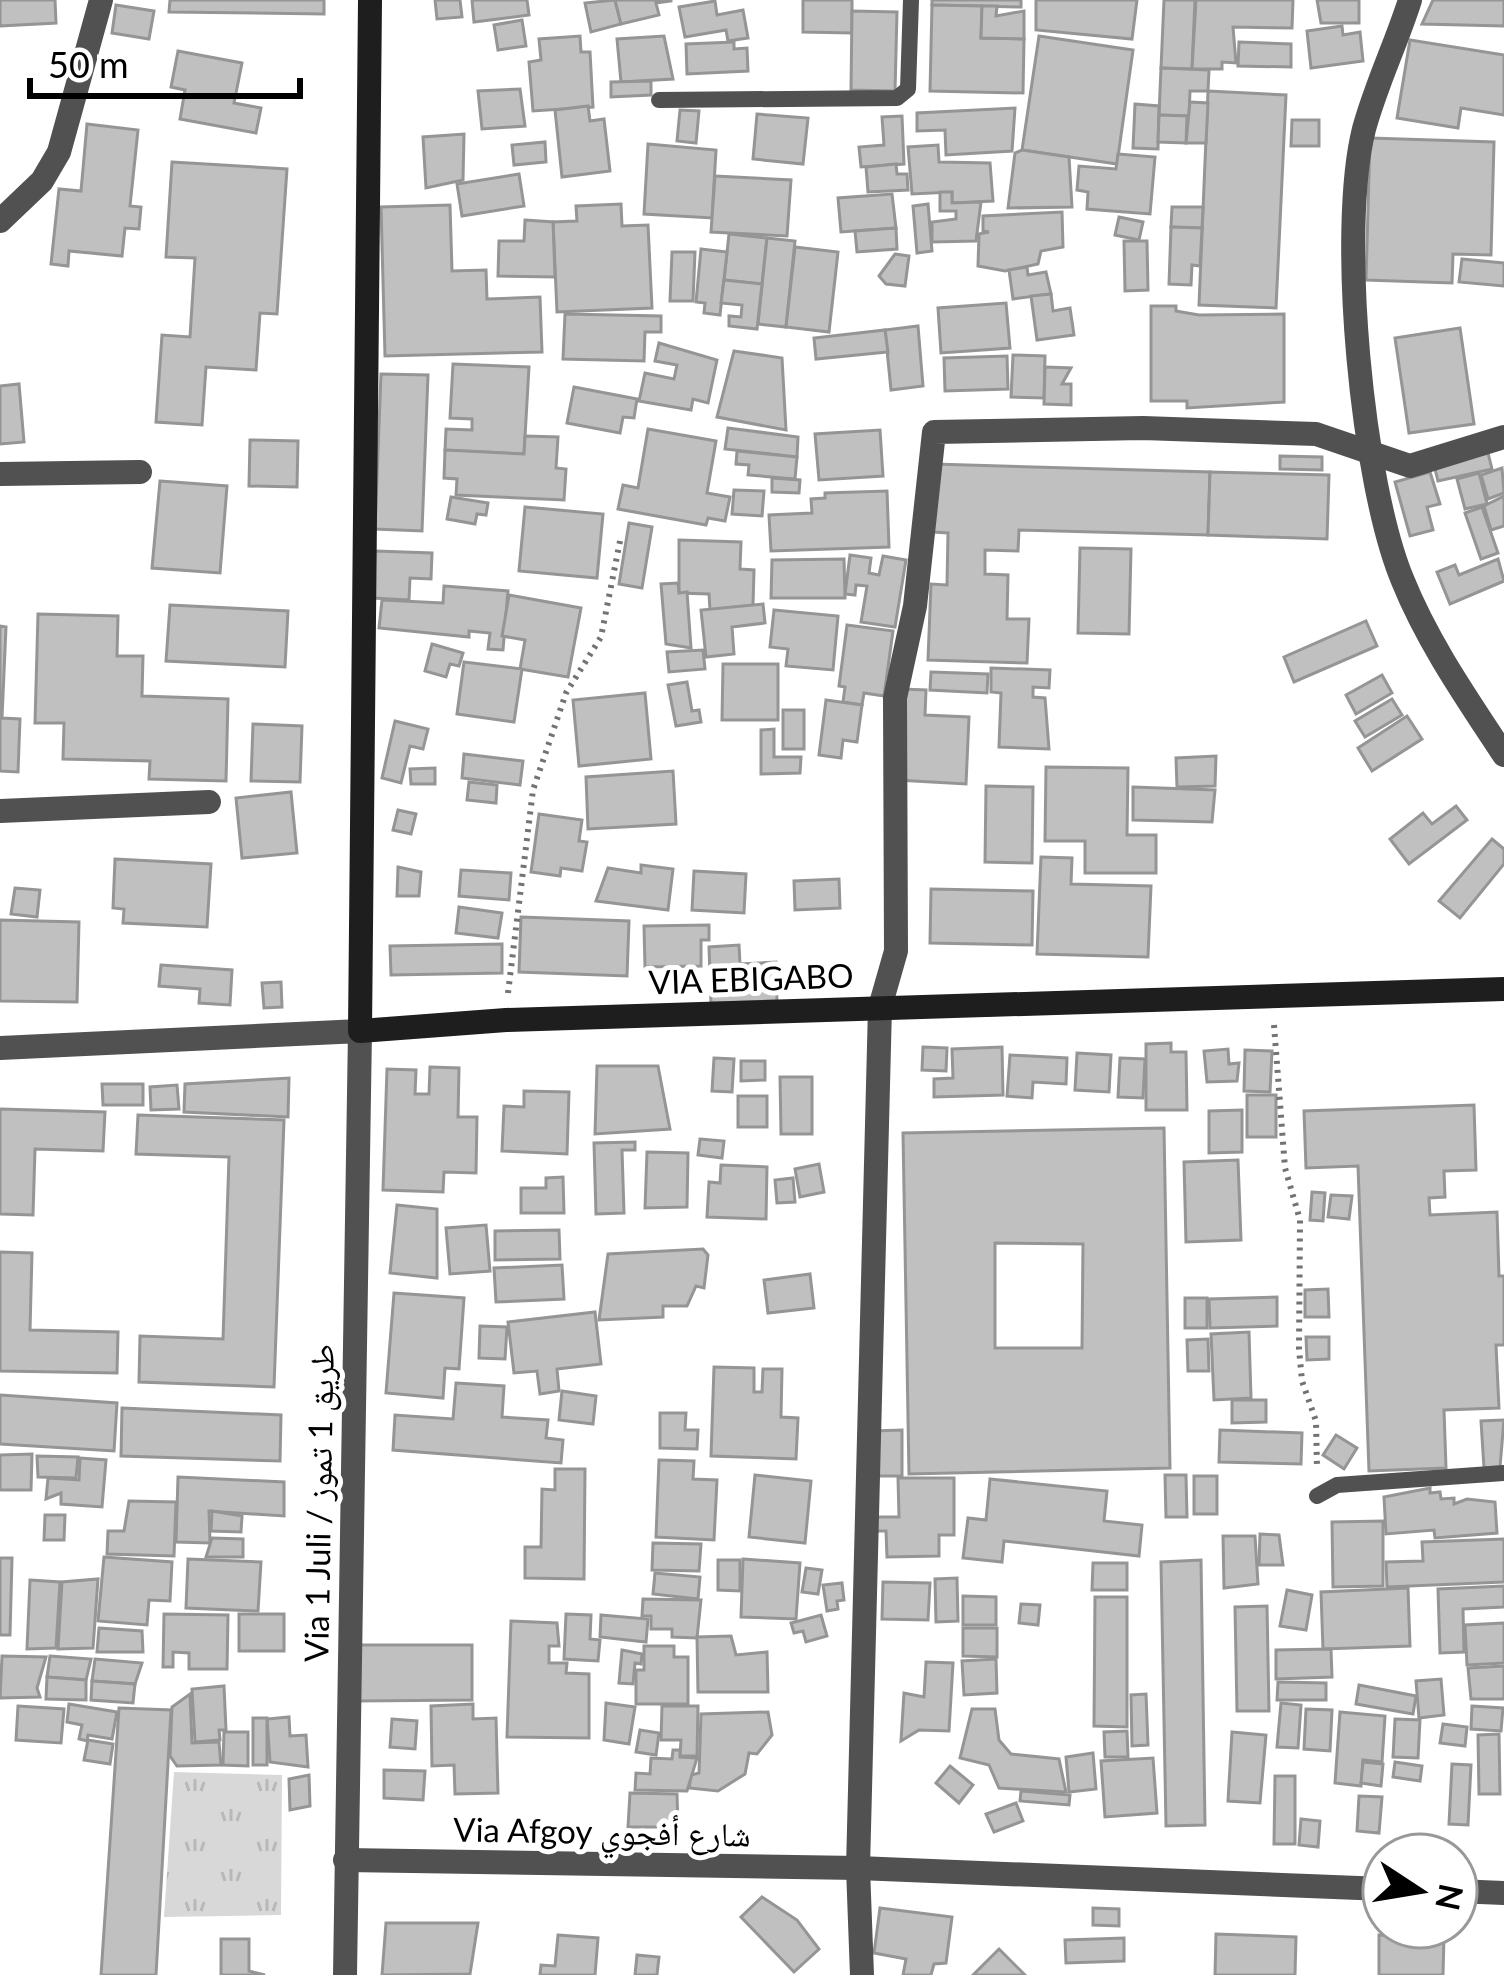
<svg xmlns="http://www.w3.org/2000/svg" width="1504" height="1975" viewBox="0 0 1504 1975" font-family="Lato,'Noto Naskh Arabic',sans-serif">
	<defs>
		<pattern id="grass-tufts" width="24" height="20" patternUnits="userSpaceOnUse" patternTransform="scale(3)"><rect width="24" height="20" fill="#d8d8d8"/><path d="M3 7l-1-3M5 7V3M7 7l1-3M15 17l-1-3M17 17v-4M19 17l1-3" fill="none" stroke="#b8b8b8"/></pattern>
	</defs>
	<rect width="100%" height="100%" fill="#fff"/>
	<polygon fill="url(#grass-tufts)" points="174,1772 282,1775 281,1915 164,1917"/>
	<g fill="#c0c0c0" stroke="#959595" stroke-width="3" fill-rule="evenodd">
		<polygon points="0,0 55,0 56,23 0,26"/>
		<polygon points="170,0 324,0 324,14 169,12"/>
		<polygon points="435,0 460,0 462,17 437,19"/>
		<polygon points="472,0 527,0 529,15 474,22"/>
		<polygon points="615,0 621,24 591,32 585,3"/>
		<polygon points="615,0 671,0 671,1 656,3 659,15 621,24"/>
		<polygon points="803,0 852,0 852,33 803,32"/>
		<polygon points="932,0 1021,0 1021,7 932,5"/>
		<polygon points="1036,0 1137,0 1132,39 1036,30"/>
		<polygon points="1164,0 1195,0 1192,69 1161,68"/>
		<polygon points="1196,0 1293,0 1292,28 1233,27 1236,63 1222,62 1222,69 1192,69"/>
		<polygon points="1317,0 1359,0 1359,23 1321,23"/>
		<polygon points="1433,0 1504,0 1504,26 1422,24"/>
		<polygon points="715,1 717,15 743,10 748,38 728,41 726,30 685,37 679,7"/>
		<polygon points="116,5 154,11 149,39 112,33"/>
		<polygon points="932,5 982,6 981,38 1024,39 1023,93 930,91"/>
		<polygon points="982,6 997,6 996,16 1024,11 1024,39 981,38"/>
		<polygon points="852,11 897,12 895,91 851,90"/>
		<polygon points="522,20 526,46 498,50 494,25"/>
		<polygon points="1342,26 1343,35 1360,32 1363,61 1311,68 1307,31"/>
		<polygon points="580,36 581,52 590,52 593,107 533,111 529,62 541,60 539,39"/>
		<polygon points="664,36 673,79 621,82 617,39"/>
		<polygon points="1039,36 1133,50 1117,164 1022,150"/>
		<polygon points="1410,40 1504,55 1504,115 1461,108 1458,128 1397,118"/>
		<polygon points="734,42 734,49 747,48 748,71 687,74 686,44"/>
		<polygon points="1239,42 1291,44 1291,67 1238,66"/>
		<polygon points="178,51 242,63 234,103 261,108 256,133 180,119 185,90 171,87"/>
		<polygon points="1161,68 1209,70 1208,91 1190,91 1189,116 1159,115"/>
		<polygon points="651,81 651,95 611,97 611,82"/>
		<polygon points="520,89 525,126 482,129 478,91"/>
		<polygon points="1208,91 1286,95 1276,308 1199,305"/>
		<polygon points="1190,102 1208,103 1206,143 1186,143"/>
		<polygon points="1135,104 1159,106 1158,149 1133,148"/>
		<polygon points="588,106 590,121 604,119 610,171 562,177 555,110"/>
		<polygon points="1015,108 1012,151 946,155 945,130 917,131 917,113"/>
		<polygon points="680,110 699,111 696,143 677,141"/>
		<polygon points="757,114 808,118 803,164 753,159"/>
		<polygon points="1159,115 1187,116 1186,143 1158,142"/>
		<polygon points="902,116 904,164 861,167 859,147 884,145 882,117"/>
		<polygon points="1292,120 1319,120 1319,146 1291,146"/>
		<polygon points="87,124 138,130 130,206 141,207 139,229 125,228 122,256 69,251 68,266 51,264 59,189 81,191"/>
		<polygon points="464,134 463,180 426,188 423,137"/>
		<polygon points="1370,138 1494,142 1491,255 1453,254 1452,283 1366,280"/>
		<polygon points="545,142 546,162 514,165 512,145"/>
		<polygon points="648,144 716,150 712,218 644,214"/>
		<polygon points="938,145 939,162 990,163 993,201 952,203 952,192 912,194 908,147"/>
		<polygon points="1022,150 1069,157 1072,207 1008,208 1015,153"/>
		<polygon points="1118,154 1155,157 1150,214 1087,209 1088,192 1077,190 1079,166 1116,169"/>
		<polygon points="172,162 287,169 277,314 260,313 256,370 206,367 202,425 156,422 162,335 190,337 195,258 166,257"/>
		<polygon points="896,164 897,174 907,174 908,190 868,192 866,167"/>
		<polygon points="519,174 524,206 462,216 457,184"/>
		<polygon points="715,176 791,180 787,236 711,232"/>
		<polygon points="940,192 952,192 952,203 981,202 976,241 932,242 932,222 956,219 956,211 940,211"/>
		<polygon points="892,194 896,228 841,232 838,198"/>
		<polygon points="621,204 622,226 648,225 652,308 557,312 553,222 577,221 576,206"/>
		<polygon points="928,204 932,251 917,253 913,206"/>
		<polygon points="450,205 452,271 486,270 487,299 540,297 542,352 385,356 381,207"/>
		<polygon points="1172,207 1203,207 1202,228 1171,227"/>
		<polygon points="1062,212 1063,247 1041,251 1038,264 1005,271 978,266 979,234 989,232 983,231 983,216"/>
		<polygon points="1119,217 1143,222 1139,240 1115,235"/>
		<polygon points="525,220 553,222 555,277 498,276 499,241 524,241"/>
		<polygon points="1171,227 1202,228 1200,266 1192,265 1191,285 1169,284"/>
		<polygon points="896,228 897,249 857,252 855,231"/>
		<polygon points="729,234 767,238 762,284 724,280"/>
		<polygon points="767,238 795,241 786,327 758,324"/>
		<polygon points="1124,241 1147,241 1148,290 1125,291"/>
		<polygon points="795,247 838,252 829,332 786,327"/>
		<polygon points="701,249 727,252 720,315 704,313 705,303 696,302"/>
		<polygon points="672,252 695,252 693,301 670,301"/>
		<polygon points="895,254 909,256 905,286 886,284 879,276"/>
		<polygon points="1462,259 1504,263 1504,286 1459,282"/>
		<polygon points="1027,267 1028,275 1046,272 1051,294 1013,299 1009,270"/>
		<polygon points="724,280 762,284 757,329 729,326 729,316 741,317 742,305 721,303"/>
		<polygon points="1051,294 1053,311 1070,308 1074,335 1037,340 1031,296"/>
		<polygon points="1006,303 1010,348 941,353 938,308"/>
		<polygon points="1151,306 1176,306 1176,311 1199,315 1284,314 1284,402 1187,408 1187,401 1151,401"/>
		<polygon points="565,314 661,316 661,332 645,332 644,361 563,359"/>
		<polygon points="918,326 923,386 891,390 885,330"/>
		<polygon points="1460,328 1474,424 1409,433 1395,338"/>
		<polygon points="885,330 888,352 816,359 814,338"/>
		<polygon points="659,343 717,360 708,403 693,399 691,410 639,401 645,373 674,379 677,365 655,361"/>
		<polygon points="734,351 782,358 786,430 717,417"/>
		<polygon points="1013,355 1045,356 1044,398 1011,397"/>
		<polygon points="1007,356 1008,389 945,391 944,358"/>
		<polygon points="453,364 529,367 524,454 445,450 446,429 472,430 472,419 450,418"/>
		<polygon points="1045,367 1071,368 1062,384 1071,384 1071,405 1044,404"/>
		<polygon points="381,374 428,375 422,531 375,529"/>
		<polygon points="19,384 24,442 0,444 0,386"/>
		<polygon points="574,387 637,399 634,418 623,417 620,433 567,423"/>
		<polygon points="728,428 798,437 797,457 725,449"/>
		<polygon points="648,429 716,441 707,493 730,497 725,521 708,518 706,525 618,509 623,485 638,488"/>
		<polygon points="880,430 883,476 819,480 815,434"/>
		<polygon points="525,436 558,437 556,468 566,469 564,500 456,495 457,479 444,478 445,450 524,454"/>
		<polygon points="250,440 298,441 297,487 249,486"/>
		<polygon points="737,451 797,457 795,479 748,475 749,465 736,464"/>
		<polygon points="1488,453 1492,469 1438,481 1434,465"/>
		<polygon points="1280,456 1322,457 1322,470 1280,469"/>
		<polygon points="934,464 1210,472 1208,535 1019,530 1018,551 985,550 985,574 1008,575 1007,619 1029,619 1027,663 928,660 931,584 947,585 948,533 933,532"/>
		<polygon points="1502,468 1504,493 1488,499 1481,475"/>
		<polygon points="1210,472 1329,475 1327,539 1208,535"/>
		<polygon points="1430,472 1440,504 1427,507 1433,530 1410,536 1395,482"/>
		<polygon points="1479,473 1487,504 1465,509 1457,479"/>
		<polygon points="772,478 800,480 799,493 772,492"/>
		<polygon points="160,481 227,486 220,573 152,568"/>
		<polygon points="734,490 764,491 762,516 732,514"/>
		<polygon points="887,491 889,547 771,551 769,515 812,513 811,499 825,498 825,493"/>
		<polygon points="1504,496 1504,526 1491,530 1484,506"/>
		<polygon points="451,497 488,503 486,515 477,514 475,524 447,519"/>
		<polygon points="525,507 603,514 597,578 519,571"/>
		<polygon points="1482,507 1498,553 1481,559 1465,513"/>
		<polygon points="629,523 652,527 642,588 619,584"/>
		<polygon points="679,540 741,542 740,569 754,570 753,605 710,610 709,594 679,593"/>
		<polygon points="1080,548 1131,549 1129,634 1078,633"/>
		<polygon points="375,551 432,553 431,579 410,578 409,600 373,598"/>
		<polygon points="850,555 871,558 869,573 879,575 883,556 906,560 895,627 861,622 867,586 856,585 855,595 845,594"/>
		<polygon points="844,559 845,598 771,598 772,560"/>
		<polygon points="1498,559 1504,581 1450,604 1437,572 1455,565 1459,575"/>
		<polygon points="678,583 679,593 687,592 691,648 666,644 661,584"/>
		<polygon points="444,586 508,591 503,650 488,649 490,633 469,631 469,637 379,628 382,600 443,603"/>
		<polygon points="509,595 581,608 568,677 520,669 525,640 502,636"/>
		<polygon points="763,604 765,623 732,627 734,654 706,657 701,610"/>
		<polygon points="170,605 288,611 285,667 166,661"/>
		<polygon points="774,610 838,616 833,670 786,666 788,649 770,647"/>
		<polygon points="38,614 118,616 117,656 143,656 142,696 228,699 226,781 149,779 150,761 63,759 64,723 35,723"/>
		<polygon points="1366,621 1377,646 1294,682 1284,657"/>
		<polygon points="847,625 893,631 884,696 864,693 862,705 843,702 845,687 839,686"/>
		<polygon points="0,626 6,627 2,718 20,719 18,772 0,771"/>
		<polygon points="432,644 463,653 459,666 450,664 446,677 425,671"/>
		<polygon points="703,650 705,669 669,672 667,652"/>
		<polygon points="464,662 522,669 514,722 457,714"/>
		<polygon points="723,664 778,664 778,720 722,720"/>
		<polygon points="991,668 1050,670 1049,688 1033,687 1033,697 1045,698 1049,749 999,747 1001,693 991,692"/>
		<polygon points="931,672 988,674 987,693 930,690"/>
		<polygon points="1382,675 1392,693 1356,714 1346,695"/>
		<polygon points="687,682 692,711 699,710 701,722 676,726 668,685"/>
		<polygon points="901,689 926,690 925,715 969,717 966,784 897,780"/>
		<polygon points="645,693 651,759 579,766 573,700"/>
		<polygon points="1392,699 1402,715 1365,737 1355,721"/>
		<polygon points="826,700 862,705 857,742 843,740 841,758 819,755"/>
		<rect x="783" y="710" width="21" height="39"/>
		<polygon points="1407,716 1422,739 1372,771 1358,748"/>
		<polygon points="395,721 428,729 423,749 410,746 401,783 382,778"/>
		<polygon points="253,724 302,726 300,782 251,781"/>
		<polygon points="774,729 774,757 801,757 800,773 761,774 761,730"/>
		<polygon points="464,754 523,761 520,785 462,778"/>
		<polygon points="1216,756 1215,786 1177,787 1176,758"/>
		<polygon points="1046,767 1128,768 1127,835 1156,835 1156,873 1085,873 1085,841 1045,841"/>
		<polygon points="435,768 435,784 411,784 410,769"/>
		<polygon points="673,771 676,824 588,829 586,777"/>
		<polygon points="469,782 497,785 496,803 467,800"/>
		<polygon points="986,786 1033,787 1032,863 985,862"/>
		<polygon points="1133,787 1215,790 1212,822 1133,820"/>
		<polygon points="291,792 297,853 242,858 236,798"/>
		<polygon points="1456,806 1467,820 1409,864 1390,839 1423,813 1432,824"/>
		<polygon points="398,810 416,814 411,834 393,830"/>
		<polygon points="539,814 582,820 579,841 587,842 582,871 561,868 560,876 531,872"/>
		<polygon points="1492,839 1504,849 1504,864 1460,918 1439,901"/>
		<polygon points="1041,857 1072,858 1071,884 1151,886 1148,957 1037,954"/>
		<polygon points="115,859 211,864 207,927 123,923 124,909 113,908"/>
		<polygon points="641,865 673,869 668,910 596,901 608,868 641,873"/>
		<polygon points="398,867 421,872 419,896 397,896"/>
		<polygon points="461,870 511,873 509,900 459,896"/>
		<polygon points="694,871 746,874 744,913 692,910"/>
		<polygon points="839,879 840,908 795,910 794,881"/>
		<polygon points="15,888 40,890 37,917 11,914"/>
		<polygon points="931,889 1033,891 1032,945 930,943"/>
		<polygon points="459,907 502,913 498,938 456,933"/>
		<polygon points="521,917 629,921 627,976 519,972"/>
		<polygon points="0,920 79,922 77,1002 0,1001"/>
		<polygon points="709,925 709,940 701,940 701,966 645,967 644,926"/>
		<polygon points="502,944 502,973 391,975 390,946"/>
		<polygon points="739,945 740,964 776,962 777,1001 711,1003 709,947"/>
		<polygon points="161,965 232,970 230,1005 199,1003 200,989 159,986"/>
		<polygon points="281,982 282,1007 264,1008 262,983"/>
		<polygon points="1171,1043 1171,1052 1186,1052 1187,1110 1146,1110 1146,1044"/>
		<polygon points="923,1047 947,1048 946,1071 922,1070"/>
		<polygon points="1002,1047 1003,1095 934,1097 934,1079 953,1078 952,1049"/>
		<polygon points="1228,1049 1229,1064 1239,1063 1237,1081 1207,1082 1204,1051"/>
		<polygon points="1245,1050 1272,1051 1270,1092 1244,1091"/>
		<polygon points="1077,1053 1111,1055 1109,1092 1075,1090"/>
		<polygon points="1010,1055 1067,1058 1066,1084 1033,1082 1032,1098 1007,1096"/>
		<polygon points="714,1058 734,1059 732,1092 712,1091"/>
		<polygon points="1120,1058 1145,1059 1143,1098 1118,1097"/>
		<polygon points="741,1061 765,1061 765,1080 741,1081"/>
		<polygon points="597,1066 658,1066 670,1129 595,1134"/>
		<polygon points="430,1067 459,1068 458,1117 477,1117 476,1173 444,1172 443,1192 383,1190 387,1069 416,1070 415,1094 429,1094"/>
		<polygon points="780,1077 812,1077 812,1134 781,1134"/>
		<polygon points="289,1078 288,1117 184,1112 185,1084"/>
		<polygon points="102,1084 143,1084 143,1105 103,1105"/>
		<polygon points="177,1085 179,1109 151,1110 150,1087"/>
		<polygon points="524,1091 569,1092 567,1154 502,1151 504,1106 524,1107"/>
		<rect x="1247" y="1095" width="29" height="42"/>
		<rect x="738" y="1096" width="29" height="31"/>
		<polygon points="1474,1105 1476,1170 1444,1171 1445,1197 1429,1198 1430,1215 1497,1212 1499,1276 1504,1276 1504,1345 1496,1345 1499,1408 1444,1410 1446,1468 1369,1471 1358,1166 1306,1168 1304,1111"/>
		<polygon points="0,1109 105,1112 103,1151 35,1149 33,1215 0,1214"/>
		<polygon points="1242,1110 1242,1152 1209,1153 1209,1111"/>
		<polygon points="138,1115 284,1120 274,1387 139,1382 140,1336 223,1339 229,1157 136,1154"/>
		<path d="M1164,1128L1170,1468L909,1474L903,1133ZM995,1243L1083,1244L1082,1348H995Z"/>
		<polygon points="700,1139 724,1141 722,1158 698,1155"/>
		<polygon points="635,1142 635,1150 622,1150 624,1213 596,1214 594,1143"/>
		<polygon points="647,1152 688,1153 687,1207 645,1208"/>
		<polygon points="1238,1160 1241,1240 1186,1242 1184,1162"/>
		<polygon points="819,1164 824,1192 800,1197 795,1169"/>
		<polygon points="721,1165 767,1167 766,1219 707,1217 709,1182 720,1183"/>
		<polygon points="563,1177 564,1213 521,1213 521,1188 546,1188 546,1178"/>
		<polygon points="793,1178 795,1202 777,1203 775,1180"/>
		<polygon points="1312,1192 1325,1193 1323,1221 1310,1220"/>
		<polygon points="1331,1195 1352,1196 1349,1219 1328,1217"/>
		<polygon points="397,1205 437,1209 437,1278 390,1273"/>
		<polygon points="486,1225 490,1271 450,1274 446,1228"/>
		<polygon points="559,1230 560,1259 495,1260 495,1231"/>
		<polygon points="703,1249 708,1255 704,1288 696,1286 687,1306 663,1306 663,1317 599,1320 608,1254"/>
		<polygon points="0,1252 32,1253 30,1330 118,1332 117,1373 0,1371"/>
		<polygon points="562,1265 564,1299 496,1302 494,1268"/>
		<polygon points="810,1274 814,1308 768,1313 764,1280"/>
		<polygon points="1328,1289 1329,1317 1305,1317 1305,1290"/>
		<polygon points="394,1293 464,1298 459,1369 445,1368 443,1398 386,1393"/>
		<polygon points="1277,1297 1277,1326 1210,1328 1209,1299"/>
		<rect x="1185" y="1298" width="22" height="30"/>
		<polygon points="595,1312 601,1364 557,1369 559,1391 540,1394 537,1371 514,1373 508,1322"/>
		<polygon points="480,1326 507,1327 505,1359 479,1358"/>
		<polygon points="1249,1332 1251,1398 1214,1400 1211,1334"/>
		<polygon points="1306,1337 1329,1337 1329,1359 1307,1360"/>
		<polygon points="1208,1339 1209,1371 1188,1371 1187,1340"/>
		<polygon points="714,1367 754,1368 754,1392 762,1392 763,1369 782,1369 781,1417 798,1418 796,1459 711,1456"/>
		<polygon points="456,1383 504,1386 502,1417 548,1420 546,1438 563,1440 561,1463 393,1450 395,1415 453,1419"/>
		<polygon points="562,1391 596,1396 593,1424 559,1420"/>
		<polygon points="0,1395 117,1403 114,1451 0,1444"/>
		<polygon points="1232,1400 1266,1400 1266,1422 1232,1423"/>
		<polygon points="122,1408 281,1415 280,1461 121,1456"/>
		<polygon points="660,1413 686,1413 685,1430 698,1430 697,1449 660,1448"/>
		<polygon points="1504,1420 1500,1467 1484,1468 1481,1421"/>
		<polygon points="902,1430 902,1476 872,1476 872,1431"/>
		<polygon points="1220,1430 1302,1433 1301,1464 1219,1462"/>
		<polygon points="1336,1435 1357,1448 1344,1469 1323,1455"/>
		<polygon points="32,1454 31,1490 0,1490 0,1455"/>
		<polygon points="37,1456 78,1457 76,1478 38,1477"/>
		<polygon points="80,1458 106,1460 102,1507 61,1504 61,1493 46,1499 48,1478 79,1480"/>
		<polygon points="659,1460 694,1461 693,1479 717,1480 714,1540 656,1537"/>
		<polygon points="555,1469 585,1469 584,1579 525,1578 525,1547 541,1547 542,1489 555,1490"/>
		<polygon points="755,1475 811,1481 805,1543 749,1537"/>
		<polygon points="1165,1475 1186,1475 1187,1517 1166,1517"/>
		<rect x="1194" y="1476" width="23" height="38"/>
		<polygon points="178,1477 284,1482 284,1516 209,1511 210,1543 176,1542"/>
		<polygon points="898,1478 954,1478 954,1535 939,1535 939,1556 887,1557 886,1531 869,1531 869,1517 899,1517"/>
		<polygon points="990,1479 1107,1491 1104,1521 1142,1525 1139,1556 1004,1541 1002,1562 963,1558 968,1518 986,1520"/>
		<polygon points="1430,1488 1430,1493 1440,1492 1441,1499 1454,1498 1454,1504 1467,1499 1495,1502 1497,1533 1435,1538 1434,1530 1386,1534 1384,1497"/>
		<polygon points="129,1501 176,1502 174,1556 107,1554 108,1531 124,1531"/>
		<polygon points="212,1511 242,1516 241,1532 211,1531"/>
		<polygon points="45,1515 65,1515 64,1540 44,1540"/>
		<polygon points="1383,1521 1383,1586 1333,1587 1332,1522"/>
		<polygon points="1260,1534 1279,1535 1283,1565 1259,1565"/>
		<polygon points="1223,1536 1255,1536 1258,1584 1224,1588"/>
		<polygon points="212,1538 243,1539 243,1557 206,1557"/>
		<polygon points="1504,1539 1504,1582 1387,1587 1386,1562 1423,1561 1422,1542"/>
		<polygon points="653,1543 701,1544 699,1571 652,1570"/>
		<polygon points="104,1557 172,1562 170,1601 149,1600 147,1625 98,1621"/>
		<polygon points="0,1558 12,1558 10,1635 0,1635"/>
		<polygon points="188,1559 261,1562 258,1611 186,1608"/>
		<polygon points="743,1559 800,1563 796,1619 741,1617"/>
		<polygon points="718,1560 740,1560 740,1591 718,1590"/>
		<polygon points="1201,1560 1205,1825 1166,1826 1161,1562"/>
		<polygon points="1093,1563 1127,1563 1127,1590 1092,1590"/>
		<polygon points="806,1568 822,1570 818,1594 802,1592"/>
		<polygon points="655,1573 700,1577 698,1599 653,1594"/>
		<polygon points="957,1578 958,1621 936,1622 935,1579"/>
		<polygon points="98,1579 93,1648 58,1649 62,1582"/>
		<polygon points="30,1580 60,1582 56,1648 27,1649"/>
		<polygon points="883,1582 930,1583 928,1620 882,1619"/>
		<polygon points="842,1583 844,1600 837,1601 838,1609 827,1611 823,1585"/>
		<polygon points="1504,1586 1504,1607 1463,1609 1464,1652 1440,1653 1438,1589"/>
		<polygon points="1408,1588 1410,1646 1323,1649 1321,1592"/>
		<polygon points="1287,1590 1312,1595 1306,1630 1280,1626"/>
		<polygon points="963,1596 996,1597 996,1625 963,1625"/>
		<polygon points="1095,1597 1127,1597 1127,1727 1094,1726"/>
		<polygon points="643,1599 701,1600 697,1638 672,1637 672,1629 651,1629 651,1616 642,1616"/>
		<polygon points="1021,1604 1040,1605 1038,1625 1019,1623"/>
		<polygon points="1267,1606 1269,1711 1237,1711 1235,1607"/>
		<polygon points="164,1614 228,1615 227,1669 189,1669 189,1653 173,1652 173,1667 163,1667"/>
		<rect x="239" y="1614" width="45" height="37"/>
		<polygon points="566,1614 591,1615 590,1639 600,1640 598,1661 564,1659"/>
		<polygon points="601,1615 648,1619 646,1642 600,1637"/>
		<polygon points="821,1615 827,1636 806,1642 803,1631 794,1633 791,1623"/>
		<polygon points="511,1621 557,1623 559,1646 549,1646 549,1663 567,1663 566,1673 589,1674 589,1738 507,1737"/>
		<polygon points="1504,1623 1504,1663 1467,1665 1465,1625"/>
		<polygon points="99,1628 142,1631 143,1652 97,1652"/>
		<polygon points="963,1628 997,1628 997,1657 963,1656"/>
		<polygon points="731,1636 736,1655 767,1652 768,1692 698,1692 697,1637"/>
		<polygon points="358,1645 472,1645 472,1700 358,1701"/>
		<polygon points="644,1646 674,1646 674,1657 688,1657 688,1704 636,1704 636,1670 644,1670"/>
		<polygon points="1331,1649 1332,1677 1276,1679 1276,1650"/>
		<polygon points="622,1650 642,1654 641,1664 635,1663 633,1684 619,1683"/>
		<polygon points="2,1656 46,1657 37,1688 40,1697 0,1698"/>
		<polygon points="50,1656 91,1659 86,1680 47,1677"/>
		<polygon points="95,1659 142,1663 135,1684 92,1681"/>
		<polygon points="996,1659 997,1693 964,1695 962,1661"/>
		<polygon points="926,1662 953,1663 949,1731 919,1730 901,1741 904,1693 924,1697"/>
		<polygon points="1504,1666 1504,1699 1471,1699 1468,1668"/>
		<polygon points="47,1677 86,1680 86,1700 46,1699"/>
		<polygon points="1441,1679 1444,1715 1419,1718 1416,1681"/>
		<polygon points="92,1681 135,1684 133,1703 91,1700"/>
		<polygon points="1278,1682 1326,1683 1326,1700 1277,1700"/>
		<polygon points="1359,1685 1416,1696 1413,1714 1356,1704"/>
		<polygon points="224,1686 226,1730 219,1730 220,1740 195,1742 192,1689"/>
		<polygon points="190,1694 192,1743 219,1742 221,1765 177,1766 170,1756 172,1707"/>
		<polygon points="1146,1694 1148,1745 1132,1746 1131,1695"/>
		<polygon points="606,1703 635,1707 629,1744 604,1740"/>
		<polygon points="1281,1703 1301,1705 1298,1748 1277,1747"/>
		<polygon points="69,1704 117,1712 112,1739 88,1735 87,1741 79,1739 82,1725 67,1722"/>
		<polygon points="473,1704 473,1719 496,1718 498,1793 455,1794 454,1765 432,1766 431,1706"/>
		<polygon points="18,1706 64,1709 61,1743 16,1740"/>
		<polygon points="662,1706 698,1706 697,1756 680,1756 681,1740 661,1740"/>
		<polygon points="1472,1706 1503,1708 1501,1731 1471,1729"/>
		<polygon points="119,1708 171,1710 156,1975 101,1975"/>
		<polygon points="972,1709 995,1709 999,1740 1011,1754 1059,1759 1066,1792 999,1788 989,1765 960,1758"/>
		<polygon points="1306,1709 1332,1710 1330,1751 1304,1749"/>
		<polygon points="768,1712 772,1735 757,1754 749,1753 745,1774 718,1791 689,1788 691,1775 699,1773 701,1714"/>
		<polygon points="1340,1712 1385,1716 1382,1762 1363,1760 1361,1786 1335,1783"/>
		<polygon points="289,1717 290,1736 306,1735 308,1767 270,1762 267,1719"/>
		<rect x="253" y="1718" width="14" height="47"/>
		<polygon points="392,1719 417,1721 415,1749 390,1747"/>
		<polygon points="1395,1719 1420,1720 1418,1758 1393,1757"/>
		<polygon points="1443,1724 1467,1727 1465,1746 1440,1743"/>
		<polygon points="640,1730 659,1733 656,1755 636,1752"/>
		<polygon points="1127,1731 1128,1757 1105,1757 1104,1732"/>
		<polygon points="224,1732 248,1732 248,1766 223,1765"/>
		<polygon points="1232,1732 1266,1735 1260,1803 1228,1801"/>
		<polygon points="1499,1734 1500,1794 1479,1794 1478,1735"/>
		<polygon points="88,1740 113,1744 110,1764 84,1760"/>
		<polygon points="673,1750 680,1750 680,1757 697,1758 687,1791 635,1790 636,1773 650,1774 651,1758 672,1759"/>
		<polygon points="1093,1753 1096,1789 1069,1792 1066,1757"/>
		<polygon points="1153,1758 1157,1813 1105,1817 1101,1761"/>
		<polygon points="1363,1762 1383,1764 1381,1786 1361,1783"/>
		<polygon points="1395,1762 1422,1766 1420,1781 1393,1777"/>
		<polygon points="1452,1764 1471,1765 1468,1825 1449,1824"/>
		<polygon points="950,1766 973,1785 959,1803 936,1783"/>
		<polygon points="384,1770 425,1771 423,1800 384,1798"/>
		<polygon points="309,1775 310,1806 290,1810 289,1779"/>
		<polygon points="1275,1776 1295,1776 1295,1844 1274,1844"/>
		<polygon points="1021,1791 1070,1795 1069,1805 1020,1801"/>
		<polygon points="630,1793 677,1794 678,1827 628,1827"/>
		<polygon points="1359,1796 1382,1797 1379,1833 1357,1831"/>
		<polygon points="1016,1803 1023,1821 994,1832 986,1814"/>
		<polygon points="1301,1819 1320,1821 1318,1847 1299,1845"/>
		<polygon points="762,1897 797,1920 819,1949 794,1972 741,1917"/>
		<polygon points="880,1908 952,1917 946,1963 934,1964 931,1975 903,1975 906,1959 874,1953"/>
		<polygon points="1093,1908 1119,1909 1119,1926 1093,1925"/>
		<polygon points="386,1923 478,1923 470,1974 382,1975"/>
		<polygon points="1216,1934 1296,1937 1295,1975 1215,1975"/>
		<polygon points="558,1935 598,1938 595,1975 540,1975 541,1965 555,1966"/>
		<polygon points="1379,1935 1444,1936 1443,1975 1379,1975"/>
		<polygon points="1124,1938 1124,1961 1066,1963 1065,1940"/>
		<polygon points="221,1939 249,1939 249,1971 265,1975 221,1975"/>
		<polygon points="999,1949 1025,1975 973,1975"/>
		<polygon points="637,1955 659,1957 657,1975 635,1975"/>
	</g>
	<g fill="none" stroke-linecap="round" stroke-linejoin="round">
		<g stroke="#737373" stroke-width="6" stroke-dasharray="3 6" stroke-linecap="butt">
			<polyline points="508,993 533,790 566,693 601,637 620,541"/>
			<polyline points="1274,1025 1285,1168 1300,1220 1299,1349 1302,1381 1316,1421 1317,1468"/>
		</g>
		<g stroke="#515151" stroke-width="16">
			<polyline points="659,100 897,98 908,89 911,0"/>
			<polyline points="1317,1496 1337,1485 1504,1473"/>
		</g>
		<g stroke="#515151" stroke-width="24">
			<path d="M1410,0C1396,44 1376,85 1364,129C1338,232 1362,484 1403,581C1428,643 1468,700 1504,755"/>
			<polyline points="0,221 42,181 59,152 101,0"/>
			<polyline points="0,474 140,472"/>
			<polyline points="0,811 209,802"/>
			<polyline points="0,1048 360,1031 345,1975"/>
			<polyline points="345,1860 858,1868 1384,1889"/>
			<polyline points="1456,1891 1504,1893"/>
			<polyline points="862,1975 858,1868 880,1007 896,951 895,698 915,606 934,432 1143,428 1316,434 1410,466 1504,437"/>
		</g>
		<polyline stroke="#1e1e1e" stroke-width="24" points="370,0 360,1031 506,1020 1504,989"/>
	</g>
	<g text-anchor="middle" dominant-baseline="central" stroke-width="10" stroke-linejoin="round" paint-order="stroke">
		<g font-size="33" fill="#000" stroke="#fff">
			<text transform="translate(751 978) rotate(-2)">VIA EBIGABO</text>
			<text transform="translate(318 1503) rotate(-89)">Via 1 Juli / طريق 1 تموز</text>
			<text transform="translate(602 1831) rotate(1)">Via Afgoy شارع أفجوي</text>
		</g>
	</g>
	<g transform="translate(1420 1891) rotate(102)"><circle r="57" fill="#ffffff" stroke="#999999" stroke-width="3"/>
	<path d="M0-9L21 45L0 30L-21 45Z" fill="#000000"/>
	<text y="-18" font-size="33" font-weight="bold" text-anchor="middle" fill="#000000">N</text>
	</g>
	<path d="M30 78v18h270v-18" fill="none" stroke="#000000" stroke-width="6"/>
	<text x="48" y="78" font-size="36" fill="#000000" stroke="#ffffff" stroke-width="9" paint-order="stroke">50 m</text>
</svg>
